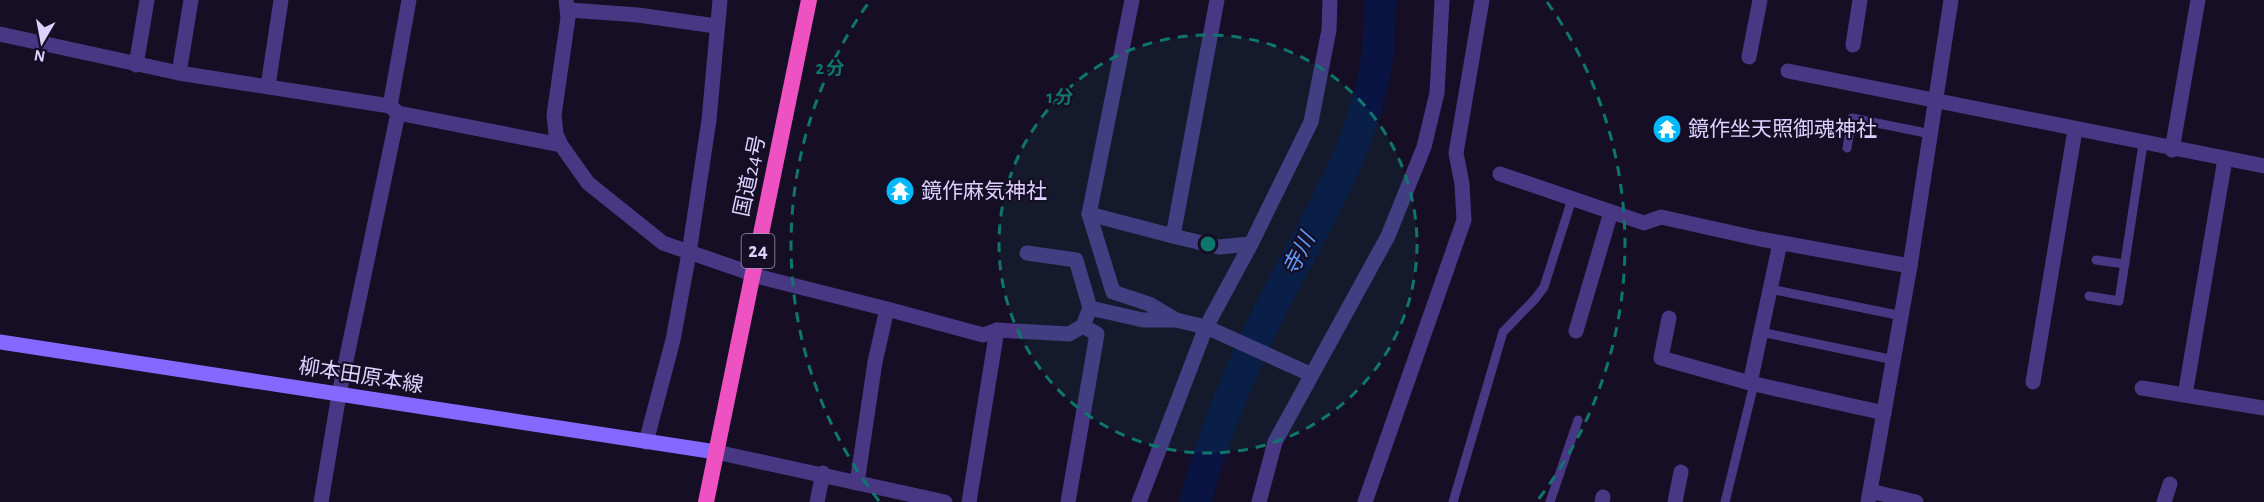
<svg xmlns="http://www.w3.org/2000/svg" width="2264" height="502" viewBox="0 0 2264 502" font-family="'Alegreya Sans','Noto Sans JP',sans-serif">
	<rect width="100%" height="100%" fill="#150e24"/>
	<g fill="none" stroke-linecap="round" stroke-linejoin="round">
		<path stroke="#091442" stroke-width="32" d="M1195,502C1211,444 1234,385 1260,331C1302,242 1362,159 1377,59C1380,40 1379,20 1380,0"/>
		<g stroke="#483884" stroke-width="9">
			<polyline points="1847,148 1852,118 1931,134"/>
			<polyline points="2096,260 2125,264"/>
			<polyline points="1770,289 1902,316"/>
			<polyline points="2089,296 2119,301 2143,144"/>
			<polyline points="1761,332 1894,360"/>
			<polyline points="1453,502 1503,332 1535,299 1544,287 1572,199"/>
			<polyline points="1550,502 1578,420"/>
			<polyline points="1725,502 1754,384"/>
		</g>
		<g stroke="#483884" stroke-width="15">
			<polyline points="566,0 568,18 554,115 556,134 561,145 588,183 663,243 764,278 887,309 875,362 857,483"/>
			<polyline points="1132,0 1089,214 1113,292 1149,304 1176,320"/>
			<polyline points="1217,0 1173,236 1219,247 1251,244"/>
			<polyline points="569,10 638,15 716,26"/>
			<polyline points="0,34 179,73 390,106 398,113 561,145"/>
			<polyline points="1853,45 1860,0"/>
			<polyline points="1749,57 1760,0"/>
			<polyline points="136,65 147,0"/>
			<polyline points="1788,71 2264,166"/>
			<polyline points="179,73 191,0"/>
			<polyline points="268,86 281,0"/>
			<polyline points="390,106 409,0"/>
			<polyline points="2172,150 2198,0"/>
			<polyline points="1500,174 1644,223 1661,217 1760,239 1910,266"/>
			<polyline points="1089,214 1173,236"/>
			<polyline points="1090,308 1143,320 1176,320 1206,327 1310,374"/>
			<polyline points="887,309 983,335 997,330 1069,334 1083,326 1090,308 1076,260 1027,253"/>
			<polyline points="1669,318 1661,358 1750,383 1884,413"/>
			<polyline points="1576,331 1611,212"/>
			<polyline points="2033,382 2075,130"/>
			<polyline points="1750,383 1780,243"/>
			<polyline points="2142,388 2264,408"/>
			<polyline points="2185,395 2225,159"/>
			<polyline points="646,442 673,340 689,253 709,120 720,0"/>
			<polyline points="716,452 945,502"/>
			<polyline points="1870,491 1916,502"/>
			<polyline points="321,502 339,394 398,113"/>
			<polyline points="817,502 823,473"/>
			<polyline points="969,502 997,330"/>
			<polyline points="1068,502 1097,334 1083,326"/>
			<polyline points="1139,502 1206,327 1251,244 1311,122 1329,30 1330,0"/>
			<polyline points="1259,502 1275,442 1388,236 1424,147 1437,93 1442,0"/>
			<polyline points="1365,502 1464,220 1462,184 1456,153 1482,0"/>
			<polyline points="1602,502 1603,497"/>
			<polyline points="1675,502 1681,472"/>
			<polyline points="2164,502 2170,484"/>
		</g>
		<polyline stroke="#483884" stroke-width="15" points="1868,502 1910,266 1951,0"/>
		<polyline stroke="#8568ff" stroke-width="15" points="0,342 716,452"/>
		<polyline stroke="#ee52c2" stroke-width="16" points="706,502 809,0"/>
	</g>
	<circle cx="1208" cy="244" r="209" fill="#0f766e" fill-opacity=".12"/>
	<g fill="none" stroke="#0f766e" stroke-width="3" stroke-dasharray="10 8">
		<circle cx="1208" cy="244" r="209"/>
		<path d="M879 501A417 417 0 0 1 869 2M1547 2A417 417 0 0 1 1537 501"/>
	</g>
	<defs>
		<g id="temple-disc" transform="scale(1.5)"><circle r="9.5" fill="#00b9fc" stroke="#150e24"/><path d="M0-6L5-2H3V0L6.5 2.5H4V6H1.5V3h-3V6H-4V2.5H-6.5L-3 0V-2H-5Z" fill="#fff"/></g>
	</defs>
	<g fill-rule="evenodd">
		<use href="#temple-disc" x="1667" y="129"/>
		<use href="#temple-disc" x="900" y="191"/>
	</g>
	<g text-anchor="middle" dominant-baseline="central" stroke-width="4.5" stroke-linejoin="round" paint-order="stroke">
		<rect fill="#150e24" stroke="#a296bd" stroke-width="1.5" x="741.5" y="234" width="33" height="34" rx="4.5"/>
		<g font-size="20" font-weight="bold" fill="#ded1ff">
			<text x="758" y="251">24</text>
		</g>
		<g font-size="21" fill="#ded1ff" stroke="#150e24" text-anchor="start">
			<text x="1688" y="129">鏡作坐天照御魂神社</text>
			<text x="921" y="191">鏡作麻気神社</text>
		</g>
		<g font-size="21" fill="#ded1ff" stroke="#150e24">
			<text transform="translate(750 176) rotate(-78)">国道24号</text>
			<text transform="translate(361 376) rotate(9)">柳本田原本線</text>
		</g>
		<g font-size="22" font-style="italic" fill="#5f9bff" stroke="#150e24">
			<text transform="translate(1299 254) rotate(-63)">寺川</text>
		</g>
	</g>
	<circle cx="1208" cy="244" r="9" fill="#0f766e" stroke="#150e24" stroke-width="3"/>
	<g font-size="18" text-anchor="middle" font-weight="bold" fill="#0f766e" stroke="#150e24" stroke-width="4.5" stroke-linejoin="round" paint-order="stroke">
		<text x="830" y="74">2 分</text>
		<text x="1060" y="103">1 分</text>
	</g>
	<g transform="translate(42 42) rotate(190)" stroke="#150e24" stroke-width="4.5" paint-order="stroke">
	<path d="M0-4.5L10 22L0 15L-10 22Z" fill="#ded1ff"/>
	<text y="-9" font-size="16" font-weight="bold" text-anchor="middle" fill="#ded1ff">N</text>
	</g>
</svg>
